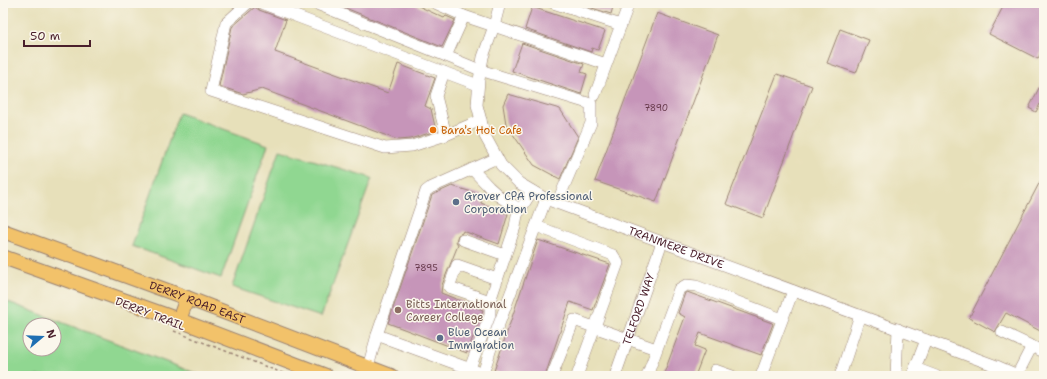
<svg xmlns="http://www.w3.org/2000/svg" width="1047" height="379" viewBox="0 0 1047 379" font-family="'Shantell Sans',sans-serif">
	<rect width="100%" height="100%" fill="#fbf7ec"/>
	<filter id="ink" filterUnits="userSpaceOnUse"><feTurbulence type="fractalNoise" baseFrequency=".025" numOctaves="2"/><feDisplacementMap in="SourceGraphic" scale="8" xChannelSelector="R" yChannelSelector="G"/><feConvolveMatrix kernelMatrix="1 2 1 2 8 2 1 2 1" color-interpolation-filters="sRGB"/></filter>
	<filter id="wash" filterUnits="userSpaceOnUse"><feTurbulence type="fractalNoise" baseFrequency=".012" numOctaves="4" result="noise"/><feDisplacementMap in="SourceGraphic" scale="16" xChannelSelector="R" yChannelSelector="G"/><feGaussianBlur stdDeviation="0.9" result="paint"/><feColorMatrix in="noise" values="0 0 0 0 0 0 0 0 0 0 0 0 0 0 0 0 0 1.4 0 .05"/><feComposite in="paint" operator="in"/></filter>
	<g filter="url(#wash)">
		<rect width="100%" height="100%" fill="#e7e0ba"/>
		<g fill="#90d791" stroke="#6d7b5e" fill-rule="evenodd">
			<polygon points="179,113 268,145 221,278 132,246"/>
			<polygon points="280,150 372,178 321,317 232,287"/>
			<path d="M3,300L203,376H3ZM30,325H54V349H30Z"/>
		</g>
		<g id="blocks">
			<g fill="#c695b9">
				<polygon points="333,3 412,3 444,18 446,16 455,20 442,47"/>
				<polygon points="576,3 614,3 611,14"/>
				<polygon points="1005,3 1044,3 1044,46 1038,59 989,34"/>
				<polygon points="255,7 259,10 286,20 275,52 388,93 398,64 435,78 425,106 431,109 436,131 410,139 398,140 262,89 243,94 219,86 232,27"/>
				<polygon points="532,7 605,31 598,50 592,48 591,52 525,29"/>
				<polygon points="657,13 718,35 656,202 595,181"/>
				<polygon points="840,29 869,40 856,73 827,63"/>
				<polygon points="522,43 584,64 581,72 587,74 581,94 512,71"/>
				<polygon points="777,74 812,86 763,218 726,204"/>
				<polygon points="1044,78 1044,106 1040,104 1036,112 1029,108"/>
				<polygon points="508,94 560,109 578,137 560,179 534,165 506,124 503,105"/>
				<polygon points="1044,174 1044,333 1006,313 995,332 969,318"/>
				<polygon points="452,186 482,195 481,203 508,214 499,244 463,231 462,233 458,235 456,241 458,245 442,285 441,293 483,310 467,353 388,323 432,195"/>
				<polygon points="538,240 610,264 593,310 570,302 545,376 507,376 494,371"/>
				<polygon points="687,292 772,323 773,324 761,355 700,333 695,346 705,350 695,376 663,376 685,317 678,313 685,293"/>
			</g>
		</g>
	</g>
	<g filter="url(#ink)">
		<use href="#blocks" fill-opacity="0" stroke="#988072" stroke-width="1"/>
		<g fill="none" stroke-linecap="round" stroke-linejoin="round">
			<g stroke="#988072" stroke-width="12">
				<g id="minor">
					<polyline points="248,3 226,23 211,91 385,148 412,146 446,135 481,120"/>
					<polyline points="261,3 478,85"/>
					<polyline points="314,3 446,56"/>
					<polyline points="435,3 464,16 606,64"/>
					<path id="s1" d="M500,3L494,26L483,57L479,80L477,105L485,136L501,165L519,183L546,199L999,367L1020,376"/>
					<polyline points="553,3 621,25"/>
					<polyline points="464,16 446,56 480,70 591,104 591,123 557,203"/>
					<polyline points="444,72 436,96 446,135"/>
					<polyline points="595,95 629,3"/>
					<polyline points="472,169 489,187 500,197 520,209"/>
					<polyline points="536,226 613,255 618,263 577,376"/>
					<polyline points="463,240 505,255"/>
					<polyline points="490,301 449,287 457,265 497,279"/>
					<polyline points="1002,332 1044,352"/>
					<polyline points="377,335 426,191 430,188 497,158"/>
					<polyline points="368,367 377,335 476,371"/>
					<polyline points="470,368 490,315 490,301 515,227 517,215 532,191"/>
					<polyline points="915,368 936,376"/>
					<polyline points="715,370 732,376"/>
					<polyline points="483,374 496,332 546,199"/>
					<polyline points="1017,375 1032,346"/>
					<polyline points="552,376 574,320 656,349"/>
					<path id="s2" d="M615,376L662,242"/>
					<polyline points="647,376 679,289 686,285 696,286 782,319"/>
					<polyline points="761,376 793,291"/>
					<polyline points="840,376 860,315"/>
					<polyline points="896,376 898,329"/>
					<polyline points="912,376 926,340"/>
					<polyline points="991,376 992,374 996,374 999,376"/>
				</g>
			</g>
			<g stroke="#988072" stroke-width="16">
				<g id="major">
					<path id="s3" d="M3,231L187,298L391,376"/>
					<polyline points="3,257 179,320 326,376"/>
					<polyline points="179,320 187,298"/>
				</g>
			</g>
			<polyline stroke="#988072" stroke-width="1.5" stroke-dasharray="3 3" stroke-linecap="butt" points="174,331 290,376"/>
			<use href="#minor" stroke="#fff" stroke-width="11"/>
			<use href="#major" stroke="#f2c26a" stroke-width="14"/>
		</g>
	</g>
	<circle fill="#e8710a" stroke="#fbf7ec" stroke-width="1.5" cx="433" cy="130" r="4"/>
	<g fill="#5c6f8a" stroke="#fbf7ec" stroke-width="1.5">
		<circle cx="456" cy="202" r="4"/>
		<circle cx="440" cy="338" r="4"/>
	</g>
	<circle fill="#8d6e63" stroke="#fbf7ec" stroke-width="1.5" cx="398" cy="310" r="4"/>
	<g text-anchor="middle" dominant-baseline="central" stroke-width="3" stroke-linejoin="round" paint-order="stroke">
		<g font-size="9" fill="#693c4e">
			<text x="656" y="108">7890</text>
			<text x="426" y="268">7895</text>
		</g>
		<g font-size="11" fill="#c56008" stroke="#fbf7ec" text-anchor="start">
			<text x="441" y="130">Bara's Hot Cafe</text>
		</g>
		<g font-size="11" fill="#4e5e75" stroke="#fbf7ec" text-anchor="start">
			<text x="464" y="196">Grover CPA Professional<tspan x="464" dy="13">Corporation</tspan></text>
			<text x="448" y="332">Blue Ocean<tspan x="448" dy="13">Immigration</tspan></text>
		</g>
		<g font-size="11" fill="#4a1f2b" stroke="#fbf7ec">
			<text stroke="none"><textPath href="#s1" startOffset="366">TRANMERE DRIVE</textPath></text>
			<text stroke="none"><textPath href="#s3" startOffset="207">DERRY ROAD EAST</textPath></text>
			<text stroke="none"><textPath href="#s2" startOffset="71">TELFORD WAY</textPath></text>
			<text transform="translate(150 314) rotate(21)">DERRY TRAIL</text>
		</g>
		<g font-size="11" fill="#785e54" stroke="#fbf7ec" text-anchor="start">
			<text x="406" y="304">Bitts International<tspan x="406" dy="13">Career College</tspan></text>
		</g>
	</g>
	<rect width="1047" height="379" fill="none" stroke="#fbf7ec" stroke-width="16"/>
	<g transform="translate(42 337) rotate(71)"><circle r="19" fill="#fbf7ec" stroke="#b4a19f"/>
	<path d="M0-3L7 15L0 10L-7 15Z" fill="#1f6fb2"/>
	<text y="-6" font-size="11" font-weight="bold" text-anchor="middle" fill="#4a1f2b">N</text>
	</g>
	<path d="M24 40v6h66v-6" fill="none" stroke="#4a1f2b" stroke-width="2"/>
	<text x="30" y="40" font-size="12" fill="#4a1f2b" stroke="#fbf7ec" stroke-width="3" paint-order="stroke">50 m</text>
</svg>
